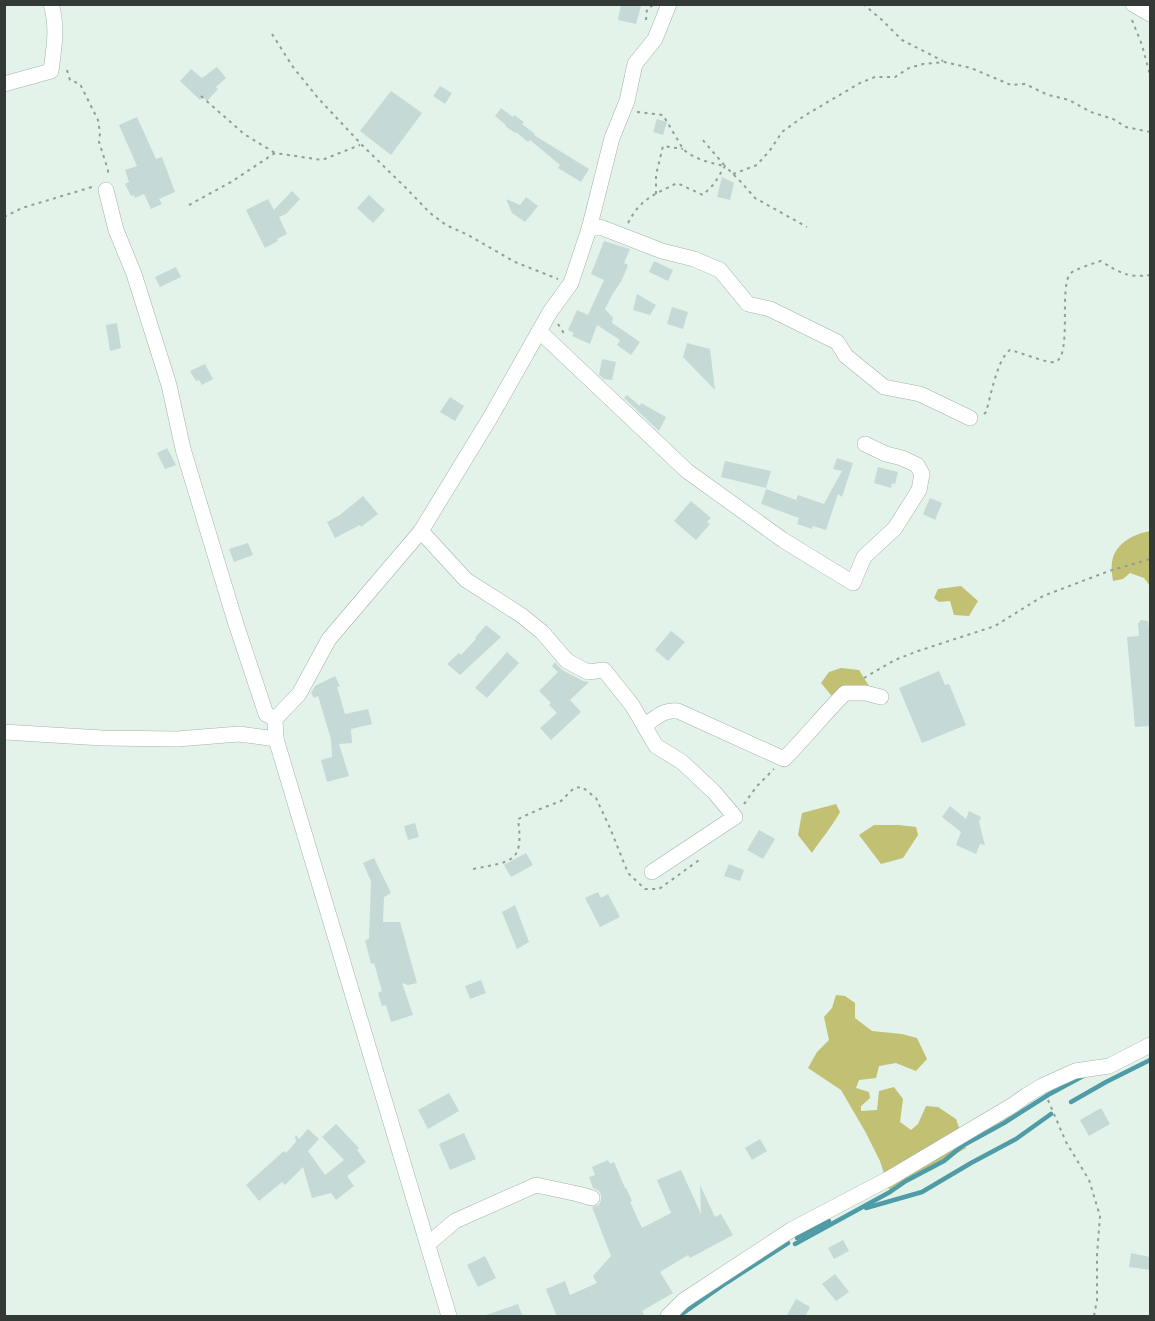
<svg xmlns="http://www.w3.org/2000/svg" width="1155" height="1321" viewBox="0 0 1155 1321" font-family="Spectral,serif">
	<rect width="100%" height="100%" fill="#e3f3e9"/>
	<g fill="#c1c073">
		<path d="M1150,531V586L1144,578L1130,573L1123,579L1113,581C1112,575 1111,568 1112,562C1115,543 1134,534 1150,531Z"/>
		<polygon points="961,586 978,601 969,616 954,615 950,601 939,602 934,598 938,589"/>
		<polygon points="841,668 859,670 869,686 873,697 865,701 831,695 821,683 829,672"/>
		<path d="M836,804L840,812C832,827 821,839 812,853L798,835L802,813Z"/>
		<polygon points="874,825 899,825 916,827 918,835 903,858 881,864 859,835"/>
		<polygon points="836,995 845,996 855,1003 855,1018 872,1031 902,1034 917,1038 927,1059 916,1071 896,1063 879,1066 876,1078 859,1080 856,1088 869,1092 870,1098 861,1106 861,1111 877,1110 879,1091 894,1087 903,1099 900,1122 911,1130 918,1124 926,1106 938,1107 956,1119 966,1148 890,1192 880,1161 866,1133 841,1090 808,1068 817,1052 829,1040 824,1017 832,1008"/>
	</g>
	<g fill="none" stroke-linecap="round" stroke-linejoin="round">
		<g stroke="#4f9ba6" stroke-width="4.5">
			<polyline points="1071,1102 1106,1082 1150,1060"/>
			<polyline points="866,1208 922,1192 971,1163 1016,1139 1051,1114"/>
			<polyline points="797,1238 829,1221"/>
			<polyline points="795,1244 890,1192 906,1181 944,1161 962,1146 1004,1123 1048,1095 1085,1075"/>
			<polyline points="679,1316 726,1283 788,1243"/>
		</g>
	</g>
	<g fill="#c5d9d6">
		<polygon points="621,4 641,6 636,24 618,20"/>
		<polygon points="217,67 226,78 216,87 218,89 207,101 203,97 200,100 180,81 191,69 202,78"/>
		<polygon points="440,86 452,93 445,104 433,96"/>
		<polygon points="391,91 422,113 391,155 360,131"/>
		<polygon points="501,108 513,117 514,115 524,122 522,124 535,134 534,135 589,169 581,182 558,168 560,165 530,140 528,142 516,132 515,133 505,126 506,125 495,116"/>
		<polygon points="137,117 156,159 162,157 175,192 159,199 162,204 151,209 144,194 135,198 134,195 131,196 125,184 129,182 125,170 137,166 119,125"/>
		<polygon points="657,119 667,122 663,135 653,132"/>
		<polygon points="722,177 734,183 730,200 717,197"/>
		<polygon points="292,191 300,199 286,214 279,217 287,234 277,239 278,241 265,248 246,210 268,199 274,210"/>
		<polygon points="369,195 385,210 373,223 357,208"/>
		<polygon points="526,197 538,206 525,222 512,213 506,199 520,205"/>
		<polygon points="604,241 630,249 624,263 628,265 622,280 612,295 605,309 613,318 612,323 640,342 631,355 617,345 620,340 597,325 590,344 572,336 574,333 568,330 577,310 588,315 604,280 591,274"/>
		<polygon points="654,261 673,270 668,281 649,272"/>
		<polygon points="176,267 181,277 160,287 155,277"/>
		<polygon points="637,294 656,305 650,315 633,310"/>
		<polygon points="672,307 688,312 683,329 667,324"/>
		<polygon points="117,323 121,348 110,351 106,325"/>
		<polygon points="687,343 710,349 715,390 683,357"/>
		<polygon points="602,359 616,362 612,380 604,379 599,375"/>
		<polygon points="205,364 213,379 202,385 199,380 196,381 190,371"/>
		<polygon points="627,395 640,406 641,403 666,417 659,431 624,398"/>
		<polygon points="450,397 464,406 455,421 440,412"/>
		<polygon points="167,448 176,465 165,469 157,453"/>
		<polygon points="837,458 853,463 842,497 838,494 826,530 813,526 812,529 797,524 799,518 761,504 766,489 796,500 798,495 824,504 842,471 833,469"/>
		<polygon points="725,461 771,471 766,488 721,477"/>
		<polygon points="878,467 898,472 895,484 892,483 891,488 874,483"/>
		<polygon points="363,496 378,514 361,527 360,525 335,538 327,522 340,515"/>
		<polygon points="930,498 942,503 935,520 923,514"/>
		<polygon points="691,501 711,518 707,522 710,524 696,540 674,521"/>
		<polygon points="248,543 253,555 234,562 229,549"/>
		<polygon points="1141,620 1148,621 1150,638 1150,726 1135,727 1127,637 1139,636 1138,624"/>
		<polygon points="486,625 501,637 460,675 447,664 459,653 461,655 476,639 475,638"/>
		<polygon points="671,631 685,642 668,661 655,650"/>
		<polygon points="507,652 519,663 487,698 475,688"/>
		<polygon points="555,662 562,670 583,681 589,682 570,700 581,712 551,740 540,728 557,713 549,705 551,703 539,691 558,672 552,666"/>
		<polygon points="939,671 945,685 949,684 966,725 922,743 899,688"/>
		<polygon points="335,676 340,686 337,687 345,714 368,709 372,724 351,729 352,743 339,744 349,776 327,782 321,760 332,757 331,739 318,696 314,698 311,693 315,686"/>
		<polygon points="950,806 966,819 969,811 981,817 979,822 985,845 980,844 976,854 956,845 961,832 942,817"/>
		<polygon points="415,823 419,837 408,840 404,826"/>
		<polygon points="759,830 775,839 763,859 747,850"/>
		<polygon points="526,853 533,865 511,877 504,865"/>
		<polygon points="374,858 391,893 384,897 383,922 400,922 417,983 408,985 402,983 413,1015 391,1022 386,1005 382,1006 378,993 382,991 374,963 371,964 365,940 369,939 371,881 363,863"/>
		<polygon points="729,864 744,870 740,881 724,876"/>
		<polygon points="598,892 601,898 608,894 620,917 600,927 585,898"/>
		<polygon points="515,905 529,942 517,949 502,912"/>
		<polygon points="481,980 486,993 470,999 465,986"/>
		<polygon points="449,1093 459,1111 428,1129 418,1110"/>
		<polygon points="1101,1108 1110,1124 1089,1136 1080,1120"/>
		<polygon points="336,1124 359,1148 357,1150 366,1162 347,1176 354,1186 336,1200 331,1193 312,1198 303,1167 285,1185 282,1182 259,1201 246,1185 284,1151 286,1153 296,1142 295,1136 296,1135 299,1139 308,1129 319,1139 308,1151 325,1175 344,1160 322,1137"/>
		<polygon points="464,1133 476,1159 450,1170 439,1144"/>
		<polygon points="760,1139 767,1151 752,1160 745,1148"/>
		<polygon points="608,1160 610,1164 614,1162 625,1188 626,1188 632,1201 630,1202 642,1228 671,1213 657,1180 681,1170 701,1214 700,1185 715,1217 721,1214 733,1235 690,1258 688,1255 660,1272 673,1293 642,1311 645,1317 557,1317 546,1289 565,1281 570,1295 597,1283 593,1276 611,1256 592,1207 599,1205 601,1200 601,1195 599,1191 593,1188 589,1177 595,1175 592,1167"/>
		<polygon points="843,1240 849,1251 834,1259 828,1248"/>
		<polygon points="1131,1253 1150,1257 1150,1270 1129,1267"/>
		<polygon points="485,1256 496,1278 478,1287 467,1265"/>
		<polygon points="835,1274 849,1292 836,1301 822,1284"/>
		<polygon points="796,1299 810,1307 805,1317 786,1317"/>
		<polygon points="518,1304 523,1317 487,1317 486,1315"/>
	</g>
	<g fill="none" stroke-linecap="round" stroke-linejoin="round">
		<g stroke="#a4b3aa" stroke-width="16">
			<g id="minor">
				<polyline points="1133,4 1150,14"/>
				<path d="M4,84L51,71C54,48 58,27 51,4"/>
				<polyline points="106,190 116,230 134,274 169,385 183,449 236,624 266,714 275,719"/>
				<polyline points="589,229 600,227 662,251 694,259 720,270 748,304 770,309 837,342 846,356 884,387 920,394 970,418"/>
				<polyline points="539,331 687,471 783,540 853,583 864,557 895,528 919,490 922,474 917,465 902,458 886,454 865,444"/>
				<polyline points="421,531 466,580 521,615 542,632 567,661 588,672 604,670 632,705 656,746 682,762 714,792 735,817 652,872"/>
				<path d="M645,725C656,718 664,709 678,711L784,759C806,737 824,714 845,693H865L881,697"/>
				<polyline points="4,732 102,738 177,739 239,734 276,739"/>
				<polyline points="428,1244 455,1221 536,1185 578,1194 592,1198"/>
				<polyline points="449,1316 276,739 275,719 299,694 329,639 421,531 490,418 550,312 571,283 589,229 612,138 627,101 635,64 655,39 669,4"/>
				<polyline points="668,1316 683,1301 692,1295 791,1230 890,1178 1013,1105 1027,1095 1042,1086 1075,1071 1109,1066 1150,1045"/>
			</g>
		</g>
		<g stroke="#929e97" stroke-width="2" stroke-dasharray="3 4.5" stroke-linecap="butt">
			<polyline points="863,4 882,20 902,40 943,61"/>
			<polyline points="646,20 647,9 653,5"/>
			<polyline points="1132,20 1142,45 1150,75"/>
			<polyline points="272,34 293,67 318,98 362,145 406,188 430,213 446,225 468,235 515,262 558,279"/>
			<polyline points="67,70 70,80 80,84 98,120 100,133 99,142 108,170 108,177"/>
			<polyline points="201,96 244,134 275,153"/>
			<path d="M637,112L663,115L683,149C694,159 710,163 725,166L702,139"/>
			<polyline points="733,174 757,165 771,149 782,132 804,116 860,83 875,77 895,77 909,68 923,64 944,62 971,68 1011,85 1025,84 1048,95 1069,100 1091,112 1113,119 1126,127 1150,132"/>
			<polyline points="656,194 656,175 663,146 683,149"/>
			<polyline points="189,205 231,182 275,153 322,160 360,145"/>
			<polyline points="4,217 22,208 92,187"/>
			<path d="M628,223C641,198 654,195 677,183L703,195L714,184L725,166L741,182L755,198L807,227"/>
			<polyline points="558,324 565,335"/>
			<path d="M984,414L986,412C991,396 997,359 1010,350C1019,352 1049,364 1055,362C1073,357 1058,284 1071,273C1076,269 1094,263 1101,261C1119,273 1129,278 1150,275"/>
			<polyline points="864,678 895,660 918,651 995,626 1043,596 1109,571 1150,559"/>
			<polyline points="744,804 757,786 774,769"/>
			<path d="M473,869C512,861 524,864 518,819L540,809L561,801L574,788L582,787L596,798L610,828L628,873L645,889H659L702,858"/>
			<polyline points="1048,1100 1066,1142 1089,1180 1100,1216 1097,1255 1097,1300 1094,1316"/>
		</g>
		<use href="#minor" stroke="#fff" stroke-width="15"/>
	</g>
	<rect width="1155" height="1321" fill="none" stroke="#333a36" stroke-width="12"/>
</svg>
